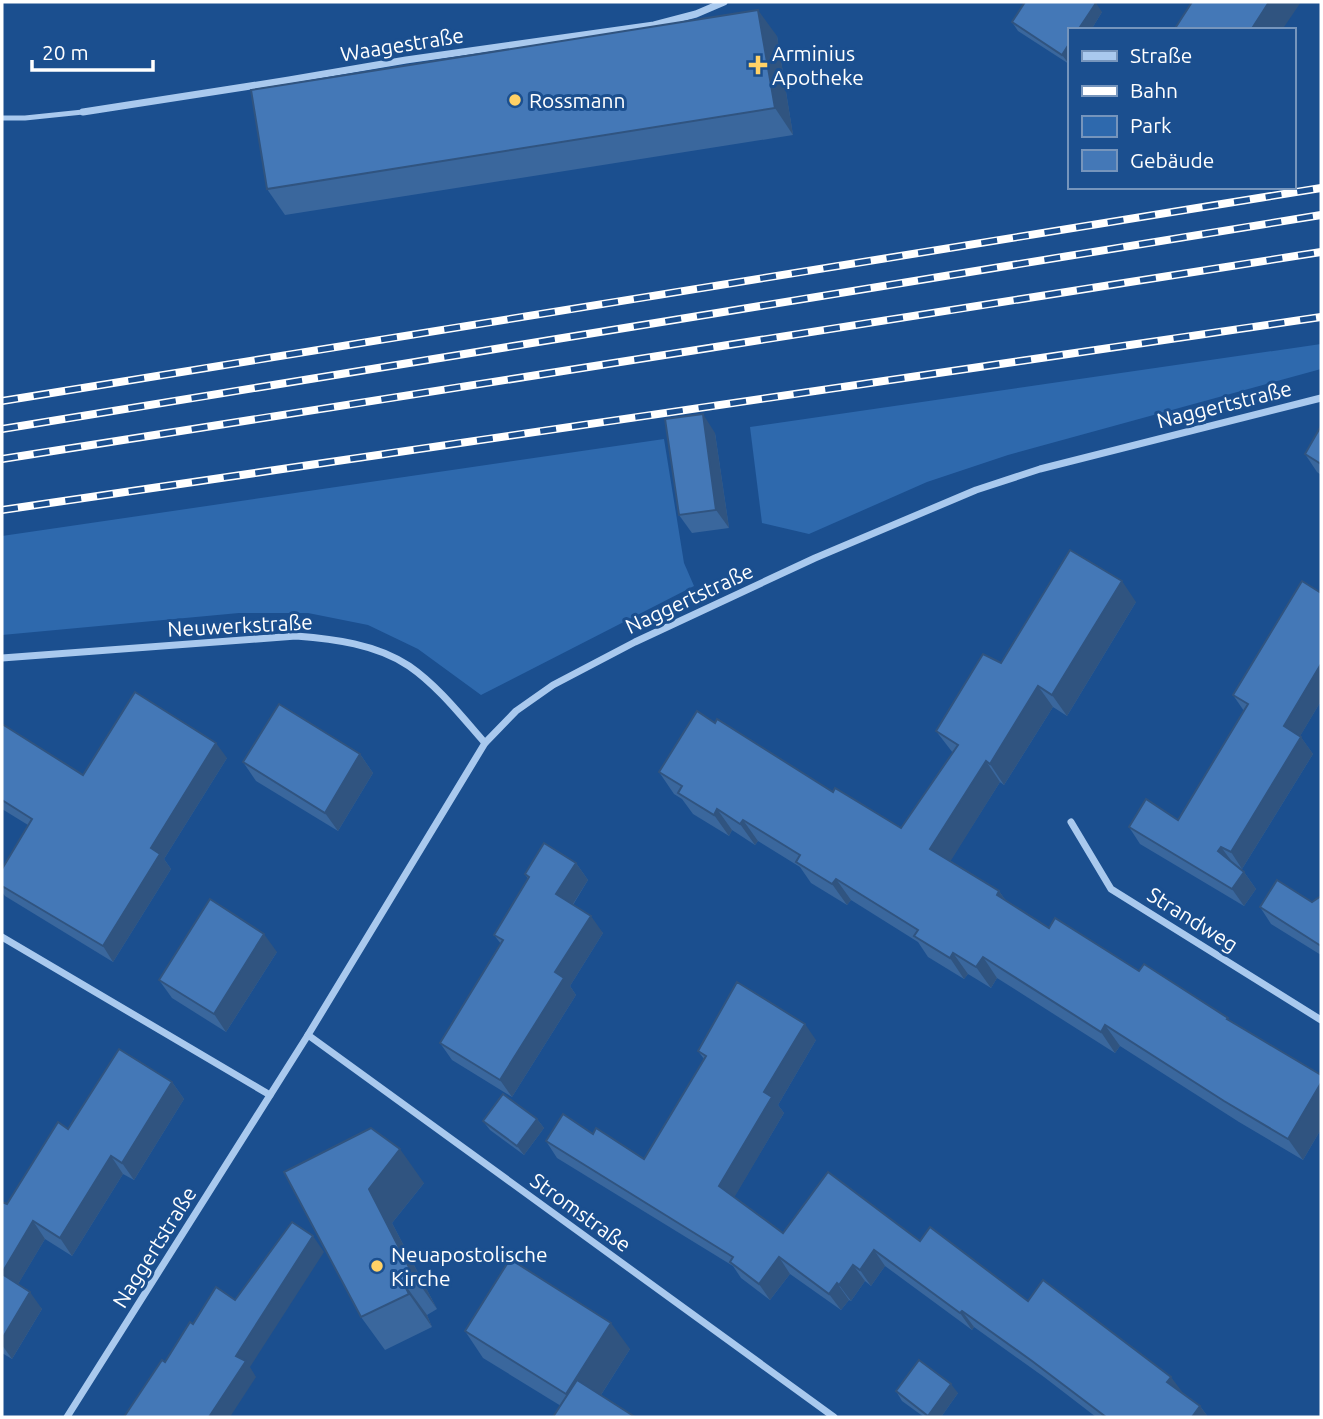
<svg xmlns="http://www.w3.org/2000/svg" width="1323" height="1419" viewBox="0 0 1323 1419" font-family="Ubuntu,sans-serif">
	<rect width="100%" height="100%" fill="#1b4f8f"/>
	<g fill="#2e69ad">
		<polygon points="1321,344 1321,369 1008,455 927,482 809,534 762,523 750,427"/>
		<polygon points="664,439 684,563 694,586 481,695 418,649 368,625 308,613 239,613 2,635 2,536"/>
	</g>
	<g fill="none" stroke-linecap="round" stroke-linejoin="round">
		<polyline stroke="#a9c9ee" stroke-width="5" points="2,118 25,118 83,112"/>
		<g stroke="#a9c9ee" stroke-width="7">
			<polyline points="83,112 289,80 406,60 654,25 696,14 724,2"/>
			<path d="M2,658L296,636C334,639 376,644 409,666C438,686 462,717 485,743"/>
			<polyline points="1071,822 1111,889 1321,1020"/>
			<polyline points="2,937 270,1095"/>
			<polyline points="308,1035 834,1417"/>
			<polyline points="67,1417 308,1035 485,743 516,711 553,685 635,642 815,558 976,490 1040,469 1321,398"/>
		</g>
		<g stroke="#fff" stroke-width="8">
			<g id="rail">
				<polyline points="2,401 1321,188"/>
				<polyline points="2,429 1321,215"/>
				<polyline points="2,459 1321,252"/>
				<polyline points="2,510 1321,317"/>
			</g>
		</g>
		<use href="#rail" stroke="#1b4f8f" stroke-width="5" stroke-dasharray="16" stroke-linecap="butt"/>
	</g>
	<g fill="#3a679d">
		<polygon points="1102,12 1091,30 1069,30 1069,64 1018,31 1012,22"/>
		<polygon points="777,36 793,135 285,215 267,189"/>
		<polygon points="1321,426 1321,475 1317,472 1305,454"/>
		<polygon points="715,433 729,528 692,533 679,515"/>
		<polygon points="1136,602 1067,716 1053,707 1004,785 1000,782 950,861 999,891 1006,901 1049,928 1139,971 1231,1021 1321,1075 1321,1129 1303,1160 1239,1122 1120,1046 1115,1053 997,978 991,988 968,974 964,979 928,957 918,942 851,900 847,905 811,883 800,867 758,841 755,845 732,830 729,836 693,814 682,799 674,794 659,772 715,723 833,792 901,828 953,753 936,731 1001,663"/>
		<polygon points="1233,695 1321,701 1300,736 1313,754 1242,869 1237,866 1244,872 1256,889 1244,906 1140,844 1129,827 1178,820 1244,711"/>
		<polygon points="2,724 83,775 227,758 164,859 171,869 113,962 5,896 2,892 2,869 28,825 2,809"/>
		<polygon points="360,754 373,773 338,831 256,781 243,762"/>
		<polygon points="576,863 588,880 573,905 603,933 570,986 576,995 512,1097 452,1060 440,1043 501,944 494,935 528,879 525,874"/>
		<polygon points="1321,896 1321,955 1271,924 1260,907 1312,902"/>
		<polygon points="277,952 226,1032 172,998 159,980"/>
		<polygon points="816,1040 778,1105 784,1113 734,1197 783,1233 920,1241 1028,1301 1183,1393 1200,1406 1208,1417 1096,1417 1044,1377 974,1327 972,1330 885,1266 871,1286 865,1281 851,1301 849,1300 841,1310 790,1274 770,1300 741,1278 733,1266 557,1158 546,1141 593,1134 644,1159 704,1059 698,1051"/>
		<polygon points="172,1082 184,1099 134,1180 123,1174 72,1256 45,1239 18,1284 42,1309 12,1359 2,1353 2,1202 7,1204 68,1129"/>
		<polygon points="537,1119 544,1128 524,1155 490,1130 483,1121"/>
		<polygon points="284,1172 424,1183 392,1223 437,1309 427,1315 432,1327 385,1350 361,1317"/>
		<polygon points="465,1331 630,1349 601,1395 561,1406 483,1358"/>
		<polygon points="896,1391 958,1393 941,1417 924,1417 902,1401"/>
	</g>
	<g fill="#305480">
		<polygon points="1269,2 1301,2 1282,30 1251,30"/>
		<polygon points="1096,3 1102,12 1091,30 1078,30"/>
		<polygon points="758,10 777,36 793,135 775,108"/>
		<polygon points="1069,44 1069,64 1062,55"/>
		<polygon points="703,414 715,433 729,528 716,510"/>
		<polygon points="1122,581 1136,602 1067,716 1052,695"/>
		<polygon points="1321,664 1321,701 1296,743 1284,726"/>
		<polygon points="1038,686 1053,707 1004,785 990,764"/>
		<polygon points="1301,737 1313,754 1242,869 1231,852"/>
		<polygon points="216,743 227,758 164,859 171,869 113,962 103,946 151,848"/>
		<polygon points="360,754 373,773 338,831 325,813"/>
		<polygon points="986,761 1000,782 945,870 930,849"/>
		<polygon points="717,809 732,830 729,836 714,815"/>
		<polygon points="743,820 758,841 755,845 740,824"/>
		<polygon points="1221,847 1233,863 1218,851"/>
		<polygon points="576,863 588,880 568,912 556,894"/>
		<polygon points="1244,872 1256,889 1244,906 1232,889"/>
		<polygon points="836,879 851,900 847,905 832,884"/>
		<polygon points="999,891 1014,912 997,895"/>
		<polygon points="591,916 603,933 570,986 576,995 512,1097 500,1080 555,972"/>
		<polygon points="264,934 277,952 226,1032 214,1014"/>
		<polygon points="953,953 968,974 964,979 950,958"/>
		<polygon points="983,957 997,978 991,988 976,967"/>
		<polygon points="805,1024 816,1040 778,1105 784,1113 731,1203 719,1186 764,1092"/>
		<polygon points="1105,1025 1120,1046 1115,1053 1101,1032"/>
		<polygon points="172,1082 184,1099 134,1180 122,1163"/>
		<polygon points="1321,1083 1321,1129 1303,1160 1288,1139"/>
		<polygon points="537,1119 544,1128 524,1155 517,1146"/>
		<polygon points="400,1149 424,1183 392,1223 437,1309 413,1275 369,1189"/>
		<polygon points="111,1156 123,1174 72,1256 60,1238"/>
		<polygon points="33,1221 45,1239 14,1291 2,1273"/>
		<polygon points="313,1236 324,1252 250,1367 256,1377 230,1417 209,1417 236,1356"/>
		<polygon points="874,1250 885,1266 871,1286 860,1270"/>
		<polygon points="779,1257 790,1274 770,1300 759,1284"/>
		<polygon points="853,1265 865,1281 851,1301 839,1285"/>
		<polygon points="403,1282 427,1315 432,1327 409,1294"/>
		<polygon points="837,1283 849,1300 841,1310 829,1294"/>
		<polygon points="30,1292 42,1309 12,1359 2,1345 2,1339"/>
		<polygon points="962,1311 974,1327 972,1330 960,1313"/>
		<polygon points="611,1323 630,1349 587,1417 582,1417 566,1394"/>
		<polygon points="1171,1377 1183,1393 1167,1382"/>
		<polygon points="951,1384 958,1393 941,1417 929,1417 928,1416"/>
		<polygon points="1200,1406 1208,1417 1192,1417"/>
	</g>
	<g fill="#4478b7" stroke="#305480" stroke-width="2">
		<polygon points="1025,2 1094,2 1096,3 1078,30 1069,30 1069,44 1062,55 1012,22"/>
		<polygon points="1192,2 1269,2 1251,30 1174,30"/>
		<polygon points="758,10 775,108 267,189 251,90"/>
		<polygon points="703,414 716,510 679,515 665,419"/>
		<polygon points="1321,426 1321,464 1305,454"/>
		<polygon points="1070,550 1122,581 1052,695 1038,686 990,764 986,761 930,849 999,891 997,895 1049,928 1055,918 1139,971 1144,964 1228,1018 1227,1019 1321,1075 1321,1083 1288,1139 1224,1101 1105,1025 1101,1032 983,957 976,967 953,953 950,958 914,936 918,930 836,879 832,884 796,862 800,855 743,820 740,824 717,809 714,815 678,793 682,786 659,772 697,711 715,723 717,719 833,792 835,788 901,828 958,745 936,731 983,654 1001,663"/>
		<polygon points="1302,581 1321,593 1321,664 1284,726 1301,737 1231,852 1221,847 1218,851 1244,872 1232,889 1129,827 1146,799 1178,820 1248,704 1233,695"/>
		<polygon points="135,692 216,743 151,848 160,854 103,946 2,886 2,869 32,819 2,800 2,724 83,775"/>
		<polygon points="279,704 360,754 325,813 243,762"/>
		<polygon points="544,843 576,863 556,894 591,916 555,972 564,978 500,1080 440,1043 503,940 494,935 529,877 525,874"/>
		<polygon points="1277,880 1312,902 1321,896 1321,946 1260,907"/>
		<polygon points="210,899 264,934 214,1014 159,980"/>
		<polygon points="737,982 805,1024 764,1092 772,1097 719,1186 783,1233 828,1172 920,1241 930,1227 1028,1301 1043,1280 1171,1377 1167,1382 1200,1406 1192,1417 1106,1417 1032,1361 962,1311 960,1313 874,1250 860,1270 853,1265 839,1285 837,1283 829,1294 779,1257 759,1284 730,1262 733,1257 546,1141 563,1114 593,1134 596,1128 644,1159 706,1056 698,1051"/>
		<polygon points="119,1049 172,1082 122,1163 111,1156 60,1238 33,1221 2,1273 2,1202 7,1204 58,1122 68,1129"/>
		<polygon points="503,1094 537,1119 517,1146 483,1121"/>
		<polygon points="371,1128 400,1149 369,1189 413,1275 403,1282 409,1294 361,1317 284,1172"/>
		<polygon points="292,1222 313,1236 236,1356 246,1361 209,1417 124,1417 162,1360 165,1362 190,1322 193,1324 216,1287 235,1300"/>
		<polygon points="510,1259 611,1323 566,1394 465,1331"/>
		<polygon points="2,1274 30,1292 2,1339"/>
		<polygon points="919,1360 951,1384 928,1416 896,1391"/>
		<polygon points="577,1380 635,1417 553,1417"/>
	</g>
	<g fill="#ffd166" stroke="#1b4f8f" stroke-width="2.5">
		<path d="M754.5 54.5h7v7h7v7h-7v7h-7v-7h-7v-7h7z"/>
		<circle cx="515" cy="100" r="7"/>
		<circle cx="377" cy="1266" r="7"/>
	</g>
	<g text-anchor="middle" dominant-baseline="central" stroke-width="6" stroke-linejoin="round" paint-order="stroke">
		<g font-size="21" fill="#fff" stroke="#1b4f8f">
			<text transform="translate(402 44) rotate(-9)">Waagestraße</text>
			<text transform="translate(1224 404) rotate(-14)">Naggertstraße</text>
			<text transform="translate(689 598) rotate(-25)">Naggertstraße</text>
			<text transform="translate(240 625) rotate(-3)">Neuwerkstraße</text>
			<text transform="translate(1193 919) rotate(32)">Strandweg</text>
			<text transform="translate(581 1212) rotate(36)">Stromstraße</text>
			<text transform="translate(154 1247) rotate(-58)">Naggertstraße</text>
		</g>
		<g font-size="21" fill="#fff" stroke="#1b4f8f" text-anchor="start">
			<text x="772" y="53">Arminius<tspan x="772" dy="24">Apotheke</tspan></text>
			<text x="529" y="100">Rossmann</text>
			<text x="391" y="1254">Neuapostolische<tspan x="391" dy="24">Kirche</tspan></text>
		</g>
	</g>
	<rect width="1323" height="1419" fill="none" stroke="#ffffff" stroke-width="7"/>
	<rect x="1068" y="28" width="228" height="161" fill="#1b4f8f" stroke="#7695bc" stroke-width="2"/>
	<rect x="1082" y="51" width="35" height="10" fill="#a9c9ee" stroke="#7695bc" stroke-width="2"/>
	<text x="1130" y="63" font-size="21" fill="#ffffff">Straße</text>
	<rect x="1082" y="86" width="35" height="10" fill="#ffffff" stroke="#7695bc" stroke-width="2"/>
	<text x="1130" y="98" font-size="21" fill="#ffffff">Bahn</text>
	<rect x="1082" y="116" width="35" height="21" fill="#2e69ad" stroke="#7695bc" stroke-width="2"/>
	<text x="1130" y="133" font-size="21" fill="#ffffff">Park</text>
	<rect x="1082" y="150" width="35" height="21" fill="#4478b7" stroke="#7695bc" stroke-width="2"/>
	<text x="1130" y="168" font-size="21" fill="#ffffff">Gebäude</text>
	<path d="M32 60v10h121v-10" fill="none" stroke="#ffffff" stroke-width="3.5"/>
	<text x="42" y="60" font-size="21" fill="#ffffff" stroke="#1b4f8f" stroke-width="5" paint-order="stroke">20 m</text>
</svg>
